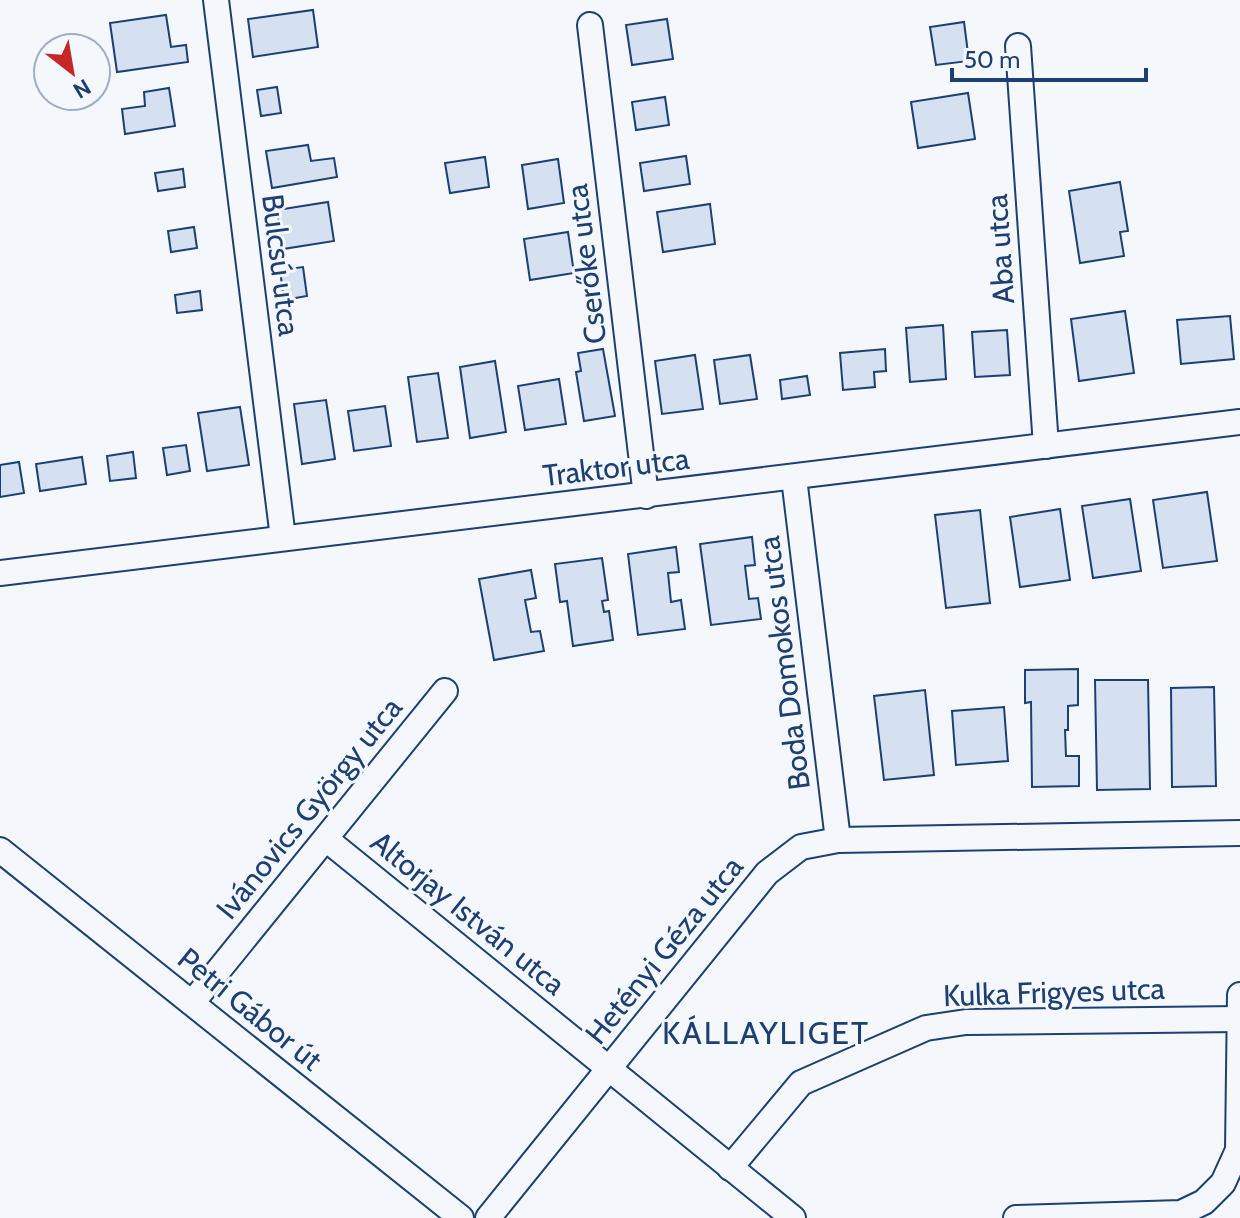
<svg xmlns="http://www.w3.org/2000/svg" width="1240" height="1218" viewBox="0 0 1240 1218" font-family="Cabin,sans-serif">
	<rect width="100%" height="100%" fill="#f4f7fb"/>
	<g fill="#d5e0f0" stroke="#1d3f73" stroke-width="2">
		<polygon points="313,10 318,47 253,57 248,19"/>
		<polygon points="166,15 171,47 186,45 188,62 117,72 110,23"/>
		<polygon points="667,19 673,59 632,65 626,25"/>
		<polygon points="964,22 969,61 936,65 930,27"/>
		<polygon points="277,87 281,113 261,116 257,90"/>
		<polygon points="169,88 175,126 125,134 122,109 145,106 144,92"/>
		<polygon points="968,93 975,139 918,148 911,102"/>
		<polygon points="665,97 669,125 636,130 632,102"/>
		<polygon points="308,145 311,161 334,158 337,177 272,188 266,151"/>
		<polygon points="686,156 690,184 644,191 640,163"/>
		<polygon points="485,157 489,187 450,193 445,163"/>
		<polygon points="558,159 564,203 528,209 522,165"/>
		<polygon points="183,169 185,187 158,191 155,173"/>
		<polygon points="1120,182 1128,231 1120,232 1124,256 1080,263 1069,191"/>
		<polygon points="328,202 334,241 283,249 277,210"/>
		<polygon points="710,204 715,244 663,252 657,212"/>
		<polygon points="194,227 197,248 171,252 168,231"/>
		<polygon points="568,232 574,273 530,280 524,239"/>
		<polygon points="303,267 307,296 284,300 280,270"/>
		<polygon points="200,291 202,310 177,313 175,295"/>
		<polygon points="1125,311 1134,373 1079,381 1071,319"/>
		<polygon points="1230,316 1234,359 1181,364 1177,320"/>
		<polygon points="943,325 946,379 910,382 906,328"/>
		<polygon points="1007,330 1010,375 975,377 972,332"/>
		<polygon points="603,349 615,416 584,421 576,372 581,371 578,353"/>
		<polygon points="885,349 886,371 874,372 875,387 843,390 840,353"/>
		<polygon points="695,355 703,409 662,414 655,361"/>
		<polygon points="750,355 757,399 720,404 714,360"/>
		<polygon points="495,361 506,432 470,438 460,367"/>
		<polygon points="438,373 448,438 417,442 408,377"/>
		<polygon points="807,376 810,395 782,399 780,380"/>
		<polygon points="559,379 566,424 525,430 518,386"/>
		<polygon points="326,400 335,459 302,464 294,404"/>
		<polygon points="385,406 391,446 354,451 348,411"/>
		<polygon points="240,407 249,465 207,471 198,413"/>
		<polygon points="186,445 190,471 167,475 163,448"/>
		<polygon points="133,452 136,478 110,481 107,456"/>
		<polygon points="82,457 86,484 40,491 36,464"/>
		<polygon points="19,462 24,493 0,497 0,465"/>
		<polygon points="1207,492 1217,561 1163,568 1153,500"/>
		<polygon points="1130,499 1141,571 1093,578 1082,506"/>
		<polygon points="1060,509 1070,580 1020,587 1010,517"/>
		<polygon points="980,510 990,603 946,608 935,515"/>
		<polygon points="752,537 755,565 745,566 749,599 758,598 761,619 711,625 700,544"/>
		<polygon points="676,547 679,572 668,573 671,602 681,600 685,629 638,635 628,554"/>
		<polygon points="602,558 608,600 602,601 604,612 609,611 613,640 573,646 567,601 560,602 555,564"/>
		<polygon points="531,570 536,598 525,600 531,632 540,631 544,651 494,660 479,579"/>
		<polygon points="1078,669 1078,705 1068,706 1068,730 1065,730 1066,756 1079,756 1079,786 1032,787 1031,702 1025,703 1025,670"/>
		<polygon points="1095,680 1148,680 1150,789 1097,790"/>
		<polygon points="1214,687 1216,786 1172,787 1171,688"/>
		<polygon points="925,690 934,775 884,780 874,696"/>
		<polygon points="1004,707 1008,761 956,765 952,711"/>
	</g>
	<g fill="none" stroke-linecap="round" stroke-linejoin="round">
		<g stroke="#1d3f73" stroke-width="28">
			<g id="minor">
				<polyline points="216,0 283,538"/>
				<polyline points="590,25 646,496"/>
				<polyline points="1018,46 1046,446"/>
				<polyline points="794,478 838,840"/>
				<polyline points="0,573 1240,422"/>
				<polyline points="326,839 793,1218"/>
				<polyline points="0,850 461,1218"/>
				<polyline points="192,1003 445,691"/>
				<polyline points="730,1168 801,1083 926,1028 966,1022 1239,1019"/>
				<polyline points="488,1218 767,873 801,847 838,840 1240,833"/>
				<polyline points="1016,1218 1181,1213 1204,1202 1223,1183 1238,1150 1240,995"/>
			</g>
		</g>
		<use href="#minor" stroke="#f4f7fb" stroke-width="24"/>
	</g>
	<g text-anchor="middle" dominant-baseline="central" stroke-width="6" stroke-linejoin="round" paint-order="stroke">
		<g font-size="30" fill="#1d3f73" stroke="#f4f7fb">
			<text transform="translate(1000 249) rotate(-94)">Aba utca</text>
			<text transform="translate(586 264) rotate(-97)">Cserőke utca</text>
			<text transform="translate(281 265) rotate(83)">Bulcsú utca</text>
			<text transform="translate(616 467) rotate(-7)">Traktor utca</text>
			<text transform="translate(784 663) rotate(-97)">Boda Domokos utca</text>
			<text transform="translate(309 808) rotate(-51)">Ivánovics György utca</text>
			<text transform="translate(468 913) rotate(39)">Altorjay István utca</text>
			<text transform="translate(664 950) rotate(-51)">Hetényi Géza utca</text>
			<text transform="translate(1054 992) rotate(-2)">Kulka Frigyes utca</text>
			<text transform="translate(250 1009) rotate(39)">Petri Gábor út</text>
		</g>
		<g font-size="32" letter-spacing="2" fill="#1d3f73" stroke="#f4f7fb">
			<text x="766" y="1032">KÁLLAYLIGET</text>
		</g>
	</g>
	<g transform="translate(72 72) rotate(149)"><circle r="38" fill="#f4f7fb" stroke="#9eadc5" stroke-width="2"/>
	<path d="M0-6L14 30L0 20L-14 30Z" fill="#c62828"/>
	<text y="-12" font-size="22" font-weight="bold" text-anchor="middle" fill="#1d3f73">N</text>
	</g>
	<path d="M952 68v12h194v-12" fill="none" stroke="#1d3f73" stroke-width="4"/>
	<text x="964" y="68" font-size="24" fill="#1d3f73" stroke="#f4f7fb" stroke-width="6" paint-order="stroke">50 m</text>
</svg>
